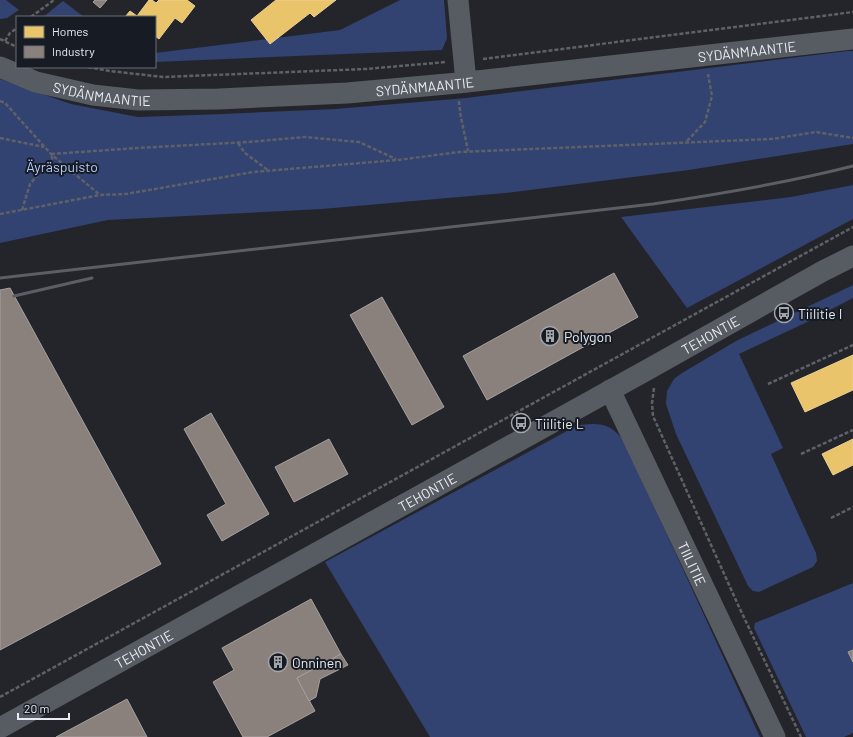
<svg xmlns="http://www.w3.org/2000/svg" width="853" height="737" viewBox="0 0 853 737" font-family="Barlow,sans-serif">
	<rect width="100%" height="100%" fill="#23252a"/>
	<g fill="#324271">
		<polygon points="0,0 6,0 19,10 7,18 0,19"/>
		<polygon points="400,0 444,0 447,38 442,50 155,62 155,53 340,30"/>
		<polygon points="63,1 84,17 43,17"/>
		<polygon points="848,51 853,51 853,144 689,170 505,193 322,209 108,220 0,243 0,79 71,104 138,117 223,114 335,109 466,98"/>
		<polygon points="853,185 853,219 687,308 621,217 791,197"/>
		<polygon points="853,285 853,298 805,323 739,354 783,448 771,454 816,553 817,561 813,567 759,592 753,591 748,586 676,434 666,404 667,391 674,379 682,373 736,341"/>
		<path d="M592,424C608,424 614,429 624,441L760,737H430L325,562L578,425Z"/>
		<polygon points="853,583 853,650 848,652 853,662 853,733 844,737 806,737 754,628 755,623"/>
	</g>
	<g fill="#e9c46a" stroke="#e9d092">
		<polygon points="149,0 152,0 156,3 159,0 187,0 195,6 182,23 175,18 159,39 155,36 155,17 125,17 130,11 137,16"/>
		<polygon points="276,0 336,0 314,17 310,13 270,44 251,20"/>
		<polygon points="853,355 853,390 805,412 791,383"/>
		<polygon points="853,439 853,465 833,475 822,454"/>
	</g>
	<g fill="#8a817c" stroke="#a6a19f">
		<polygon points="95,0 107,0 100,8 93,2"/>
		<polygon points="614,273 638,317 487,400 463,356"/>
		<polygon points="10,288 161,564 0,650 0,290"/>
		<polygon points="382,297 444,407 412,425 350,315"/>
		<polygon points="211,413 269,514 222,541 207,515 226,504 184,429"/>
		<polygon points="329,439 348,474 294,502 275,467"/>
		<polygon points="311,599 341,654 297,678 315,711 267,737 243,737 213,682 234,670 222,648"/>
		<polygon points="853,650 853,662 848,652"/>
		<polygon points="341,654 348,665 320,679 316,697 309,701 297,678"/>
		<polygon points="127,699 147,737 56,737"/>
	</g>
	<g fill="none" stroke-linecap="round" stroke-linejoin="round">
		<g stroke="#5e6167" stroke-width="2.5" stroke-dasharray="4 2" stroke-linecap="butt">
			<polyline points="31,17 54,0"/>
			<polyline points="0,39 17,47"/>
			<polyline points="5,41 10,33 17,28"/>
			<polyline points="483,59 853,12"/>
			<polyline points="88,67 110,71 163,77 366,69 446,62"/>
			<polyline points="0,101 5,103 51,154 100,195"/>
			<path d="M459,101C460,118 465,134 468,151"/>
			<polyline points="0,138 44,147"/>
			<polyline points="687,141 705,122 712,96 708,74"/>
			<polyline points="238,143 245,153 269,171"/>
			<polyline points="51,154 137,148 248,142 305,137 359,142 396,159"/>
			<polyline points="22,210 30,184 52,159 52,154"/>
			<polyline points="0,214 100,195 126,194 253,172 397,160 460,152 772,139 816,132 853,138"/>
			<polyline points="768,384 853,345"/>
			<polyline points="654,388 652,403 653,416 739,607 801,737"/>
			<polyline points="801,454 853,430"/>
			<polyline points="831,518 853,507"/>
			<polyline points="0,697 853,227"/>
		</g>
		<g stroke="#575b62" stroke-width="21">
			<polyline points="458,0 466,82"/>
			<path id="s1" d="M0,67L36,82L93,95L138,100L219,99L347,93L458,83L853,39"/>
			<path id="s2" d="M610,390L775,737"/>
			<path id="s3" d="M0,728L647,370L823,271L853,256"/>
		</g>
		<g stroke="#5b5e64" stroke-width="3">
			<path d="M0,278L653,204C720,194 787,183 853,166"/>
			<polyline points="14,296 92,278"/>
		</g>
	</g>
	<defs>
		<g id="bus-ring" transform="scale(1)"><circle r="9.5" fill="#171b23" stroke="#a3a6ab" stroke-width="1.5"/><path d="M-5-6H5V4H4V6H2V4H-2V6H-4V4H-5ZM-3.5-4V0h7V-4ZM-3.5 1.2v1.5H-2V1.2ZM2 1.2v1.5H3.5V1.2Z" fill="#a3a6ab"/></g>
		<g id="building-ring" transform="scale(1)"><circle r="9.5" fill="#171b23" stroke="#a3a6ab" stroke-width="1.5"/><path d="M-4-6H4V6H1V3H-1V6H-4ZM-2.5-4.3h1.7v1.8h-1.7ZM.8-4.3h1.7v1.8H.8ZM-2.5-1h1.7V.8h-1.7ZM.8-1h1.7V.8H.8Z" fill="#a3a6ab"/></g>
	</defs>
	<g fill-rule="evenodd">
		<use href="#bus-ring" x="784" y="313"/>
		<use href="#building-ring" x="550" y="336"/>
		<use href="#bus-ring" x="521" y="423"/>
		<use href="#building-ring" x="278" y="662"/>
	</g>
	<g text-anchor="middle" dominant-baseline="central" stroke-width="4" stroke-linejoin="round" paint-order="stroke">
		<g font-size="14" fill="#e8ebf1" stroke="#171b23">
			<text stroke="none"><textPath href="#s1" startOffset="754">SYDÄNMAANTIE</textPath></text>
			<text stroke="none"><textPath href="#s1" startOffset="430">SYDÄNMAANTIE</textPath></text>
			<text stroke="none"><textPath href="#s1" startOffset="106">SYDÄNMAANTIE</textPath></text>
			<text stroke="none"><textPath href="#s3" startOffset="812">TEHONTIE</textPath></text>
			<text stroke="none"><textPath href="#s3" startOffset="488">TEHONTIE</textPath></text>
			<text stroke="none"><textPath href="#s2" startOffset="192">TIILITIE</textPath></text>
			<text stroke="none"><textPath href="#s3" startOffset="164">TEHONTIE</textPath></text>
		</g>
		<g font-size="14" fill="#b4c9fc" stroke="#171b23">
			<text x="62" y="166">Äyräspuisto</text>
		</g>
		<g font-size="14" fill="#e8ebf1" stroke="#171b23" text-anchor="start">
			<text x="798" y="313">Tiilitie I</text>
			<text x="564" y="336">Polygon</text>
			<text x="535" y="423">Tiilitie L</text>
			<text x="292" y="662">Onninen</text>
		</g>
	</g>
	<rect x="16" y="16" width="140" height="52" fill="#171b23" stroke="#6b6e75"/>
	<rect x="24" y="26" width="20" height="12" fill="#e9c46a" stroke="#6b6e75"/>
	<text x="52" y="36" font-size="12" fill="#e8ebf1">Homes</text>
	<rect x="24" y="46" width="20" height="12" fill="#8a817c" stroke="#6b6e75"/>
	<text x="52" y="56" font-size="12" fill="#e8ebf1">Industry</text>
	<path d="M18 713v6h51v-6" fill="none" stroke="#e8ebf1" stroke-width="2"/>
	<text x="24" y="713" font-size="12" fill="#e8ebf1" stroke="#171b23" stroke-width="3" paint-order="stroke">20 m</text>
</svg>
